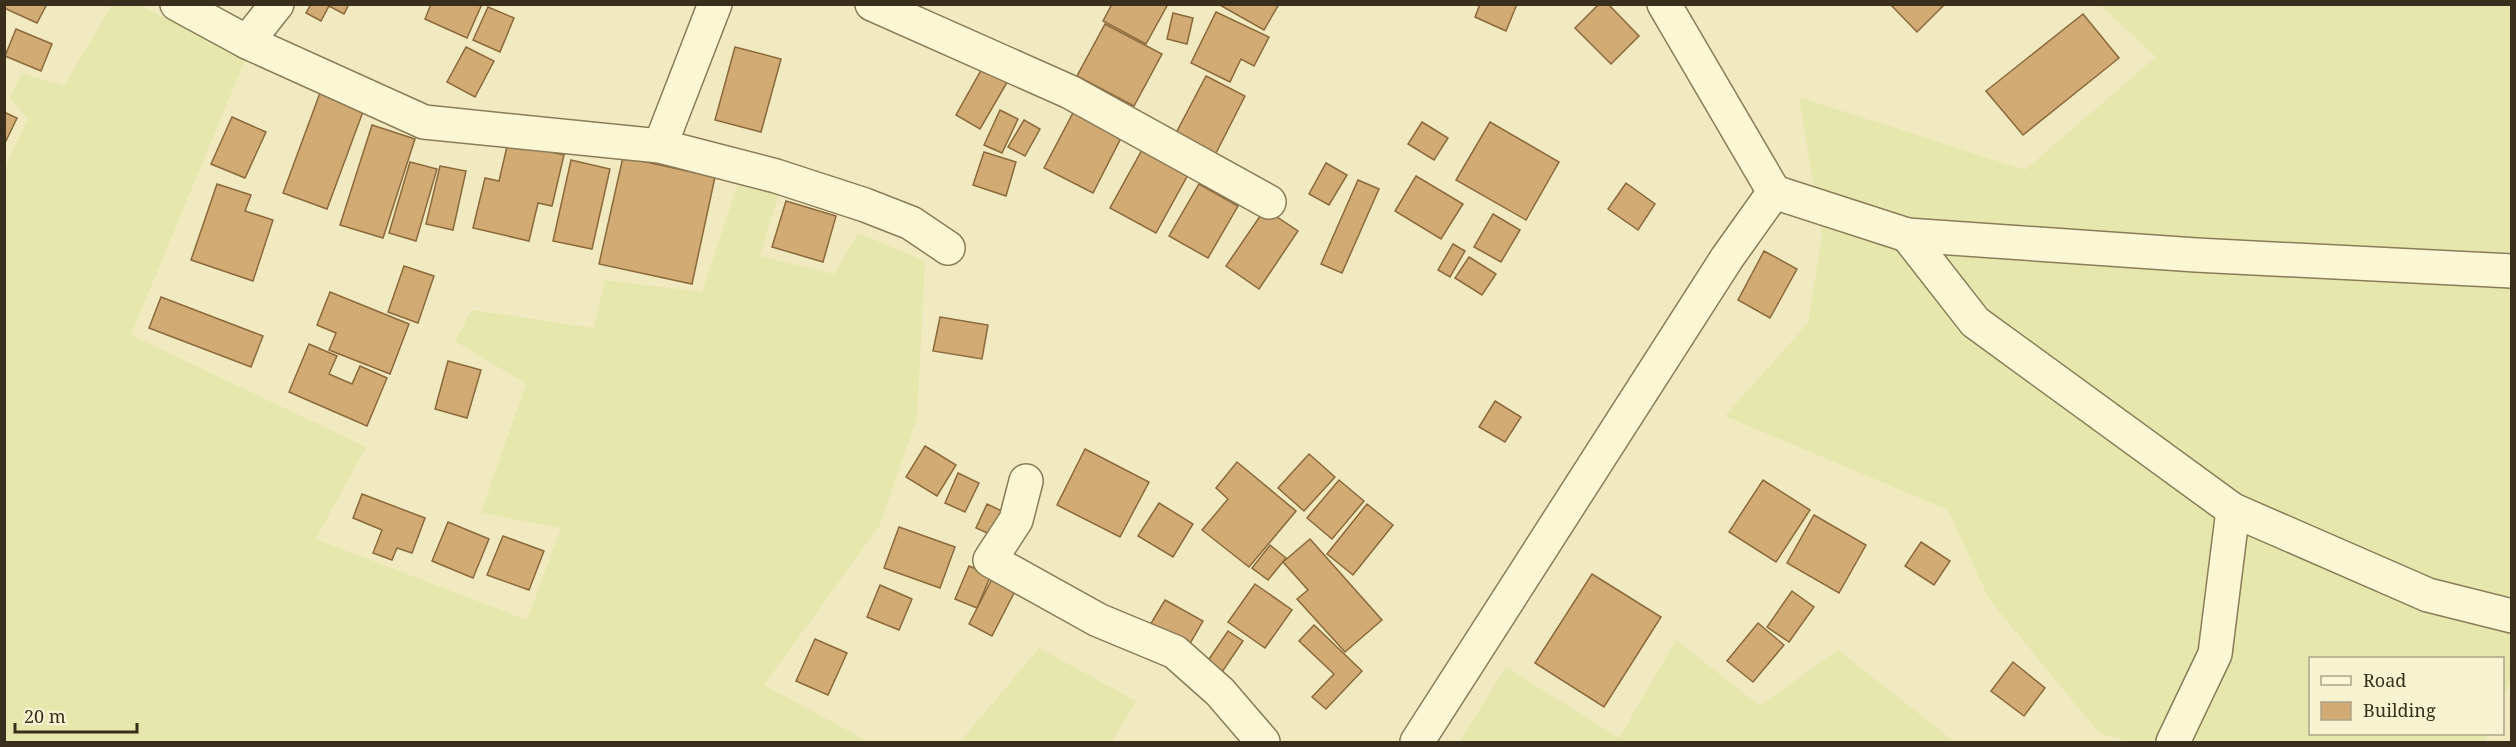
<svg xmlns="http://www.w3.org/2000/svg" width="2516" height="747" viewBox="0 0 2516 747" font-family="'Noto Serif',serif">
	<rect width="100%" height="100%" fill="#f1eac0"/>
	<g fill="#e6e7ad">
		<polygon points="112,5 140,5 245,60 131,335 366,447 316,539 527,620 561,528 481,513 526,384 455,341 472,310 594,328 605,280 702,292 738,184 779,193 760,256 834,274 858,233 925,261 917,417 880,525 764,685 869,742 5,742 4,169 28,119 10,98 22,73 64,86"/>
		<polygon points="2100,5 2511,5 2511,680 2503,697 2502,658 2310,658 2310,734 2488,734 2485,742 2130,742 2099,733 1989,599 1948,510 1725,416 1808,323 1822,236 1799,97 2025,170 2156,57"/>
		<polygon points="1676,640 1760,706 1838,650 1955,742 1459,742 1506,667 1619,738"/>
		<polygon points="1039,648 1136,701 1112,742 960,742"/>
	</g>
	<g fill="#d1ab73" stroke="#8b693b" stroke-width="1.5">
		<polygon points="4,4 47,4 37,23 4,8"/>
		<polygon points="311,4 349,4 344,14 329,6 321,21 306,13"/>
		<polygon points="431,4 482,4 467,38 425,19"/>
		<polygon points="1112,4 1168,4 1146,44 1103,21"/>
		<polygon points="1218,4 1279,4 1264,30"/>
		<polygon points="1480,4 1517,4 1506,31 1475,17"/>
		<polygon points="1599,4 1608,4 1639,36 1611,64 1575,28"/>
		<polygon points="1890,4 1945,4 1917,32"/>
		<polygon points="488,7 514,18 500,52 473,40"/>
		<polygon points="1216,12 1269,37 1254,66 1241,59 1230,82 1191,63"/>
		<polygon points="1173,13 1193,18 1187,44 1167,39"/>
		<polygon points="2083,14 2119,58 2023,135 1986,91"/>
		<polygon points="1105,24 1162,54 1134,106 1077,76"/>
		<polygon points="16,29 52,44 41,71 5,56"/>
		<polygon points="466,47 494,61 475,97 447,82"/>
		<polygon points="735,47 781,59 761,132 715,120"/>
		<polygon points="984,65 1009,79 980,129 956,115"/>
		<polygon points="1206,76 1245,96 1215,155 1175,135"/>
		<polygon points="320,93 364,109 327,209 283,193"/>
		<polygon points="1000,110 1018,119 1002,153 984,145"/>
		<polygon points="1074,111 1122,136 1093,193 1044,168"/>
		<polygon points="4,112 17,118 4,145"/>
		<polygon points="232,117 266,132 245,178 211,164"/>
		<polygon points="1024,120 1040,129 1025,156 1008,147"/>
		<polygon points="1422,122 1448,138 1434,160 1408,144"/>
		<polygon points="1490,122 1559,162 1526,220 1456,180"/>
		<polygon points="372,125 415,139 383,238 340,225"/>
		<polygon points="508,142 564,155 552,206 538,203 529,241 473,228 485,178 499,181"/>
		<polygon points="1143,148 1189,173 1156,233 1110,208"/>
		<polygon points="984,152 1016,162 1006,196 973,185"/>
		<polygon points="623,157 715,177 692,284 599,264"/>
		<polygon points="571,160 610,169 592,249 553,241"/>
		<polygon points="410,162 437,169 416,241 389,233"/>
		<polygon points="1326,163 1347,175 1329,205 1309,194"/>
		<polygon points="440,166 466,171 453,230 426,224"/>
		<polygon points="1416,176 1463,204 1441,239 1395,211"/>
		<polygon points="1358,180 1379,189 1342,273 1321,264"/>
		<polygon points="1626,183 1655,204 1638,230 1608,209"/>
		<polygon points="217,184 251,195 245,211 273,220 253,281 191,260"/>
		<polygon points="1199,184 1238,206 1208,258 1169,236"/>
		<polygon points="786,201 836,216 823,262 772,247"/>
		<polygon points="1265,209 1298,231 1259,289 1226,266"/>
		<polygon points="1493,214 1520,230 1501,262 1474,247"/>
		<polygon points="1453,244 1465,251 1450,277 1438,270"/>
		<polygon points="1764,251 1797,269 1770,318 1738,300"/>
		<polygon points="1469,257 1496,274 1482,295 1455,278"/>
		<polygon points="404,266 434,276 418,323 388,312"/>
		<polygon points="330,292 409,324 390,374 329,350 336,333 317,325"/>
		<polygon points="161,297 263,336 251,367 149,328"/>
		<polygon points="940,317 988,325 982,359 933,351"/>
		<polygon points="309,344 337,356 329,374 352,384 360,366 387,378 367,426 289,392"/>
		<polygon points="448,361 481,370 467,418 435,409"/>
		<polygon points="1495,401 1521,417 1505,442 1479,427"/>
		<polygon points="925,446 956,465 937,496 906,477"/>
		<polygon points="1085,449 1149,482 1120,537 1057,505"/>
		<polygon points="1309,454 1335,477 1304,511 1278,488"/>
		<polygon points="1237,462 1296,511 1249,567 1202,530 1228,499 1216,488"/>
		<polygon points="958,473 979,483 965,512 945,503"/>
		<polygon points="1339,480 1364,501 1332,539 1307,518"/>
		<polygon points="1763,480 1810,510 1776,562 1729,532"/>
		<polygon points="362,494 425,518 412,553 397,548 392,560 373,553 382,530 353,518"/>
		<polygon points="1159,503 1193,524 1173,557 1138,536"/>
		<polygon points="987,504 1006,513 996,537 976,528"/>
		<polygon points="1367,504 1393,525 1353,575 1327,554"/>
		<polygon points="1814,515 1866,545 1839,593 1787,563"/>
		<polygon points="448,522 489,539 473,578 432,561"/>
		<polygon points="899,527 955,547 940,588 884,568"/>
		<polygon points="503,536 544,551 529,590 487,575"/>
		<polygon points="1310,539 1382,620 1345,652 1297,599 1308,590 1283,562"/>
		<polygon points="1921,542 1950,561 1934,585 1905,566"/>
		<polygon points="1270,545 1286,558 1268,580 1252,568"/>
		<polygon points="969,566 991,575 977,608 955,599"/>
		<polygon points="1592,574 1661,617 1604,707 1535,663"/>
		<polygon points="992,579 1015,591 992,636 969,624"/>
		<polygon points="1255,584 1292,610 1265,648 1228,622"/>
		<polygon points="880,585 912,599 899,630 867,617"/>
		<polygon points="1792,591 1814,607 1789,642 1767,627"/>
		<polygon points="1165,600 1203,621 1188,647 1150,625"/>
		<polygon points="1758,623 1784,645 1753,682 1727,661"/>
		<polygon points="1314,625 1362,671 1326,709 1312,697 1334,674 1299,641"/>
		<polygon points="1228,631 1243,641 1220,675 1205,665"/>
		<polygon points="815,639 847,653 828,695 796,681"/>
		<polygon points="2013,662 2045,688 2024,716 1991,691"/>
	</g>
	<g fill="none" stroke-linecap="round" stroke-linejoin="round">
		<g stroke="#8b7b57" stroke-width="36">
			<g id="minor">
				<polyline points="177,4 247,42 277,4"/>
				<polyline points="872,4 1070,92 1269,202"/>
				<polyline points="247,42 424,122 660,146 776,176 865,205 911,223 948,248"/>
				<polyline points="660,146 715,4"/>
				<polyline points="1774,192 1907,235 2196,255 2512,271"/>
				<polyline points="1907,235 1975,322 2233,510 2428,595 2512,616"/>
				<polyline points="1026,481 1016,520 990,560 1098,620 1175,652 1220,692 1263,742"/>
				<polyline points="1417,742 1727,258 1774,192 1664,4"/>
				<polyline points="2173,742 2215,654 2233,510"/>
			</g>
		</g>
		<use href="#minor" stroke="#fbf6d4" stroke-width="33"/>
	</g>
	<rect width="2516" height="747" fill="none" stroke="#392f1c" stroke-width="12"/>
	<rect x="2309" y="657" width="195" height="78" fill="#f7f3d0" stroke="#aba588" stroke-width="1.5"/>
	<rect x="2321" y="676" width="30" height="9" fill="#fbf6d4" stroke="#aba588" stroke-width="1.5"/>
	<text x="2363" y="687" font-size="18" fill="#392f1c">Road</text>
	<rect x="2321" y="702" width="30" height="18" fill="#d1ab73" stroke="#aba588" stroke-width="1.5"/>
	<text x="2363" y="717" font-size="18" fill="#392f1c">Building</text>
	<path d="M15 723v9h122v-9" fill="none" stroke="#392f1c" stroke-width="3"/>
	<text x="24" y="723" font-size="18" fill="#392f1c" stroke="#f7f3d0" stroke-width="4.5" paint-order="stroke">20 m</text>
</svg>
